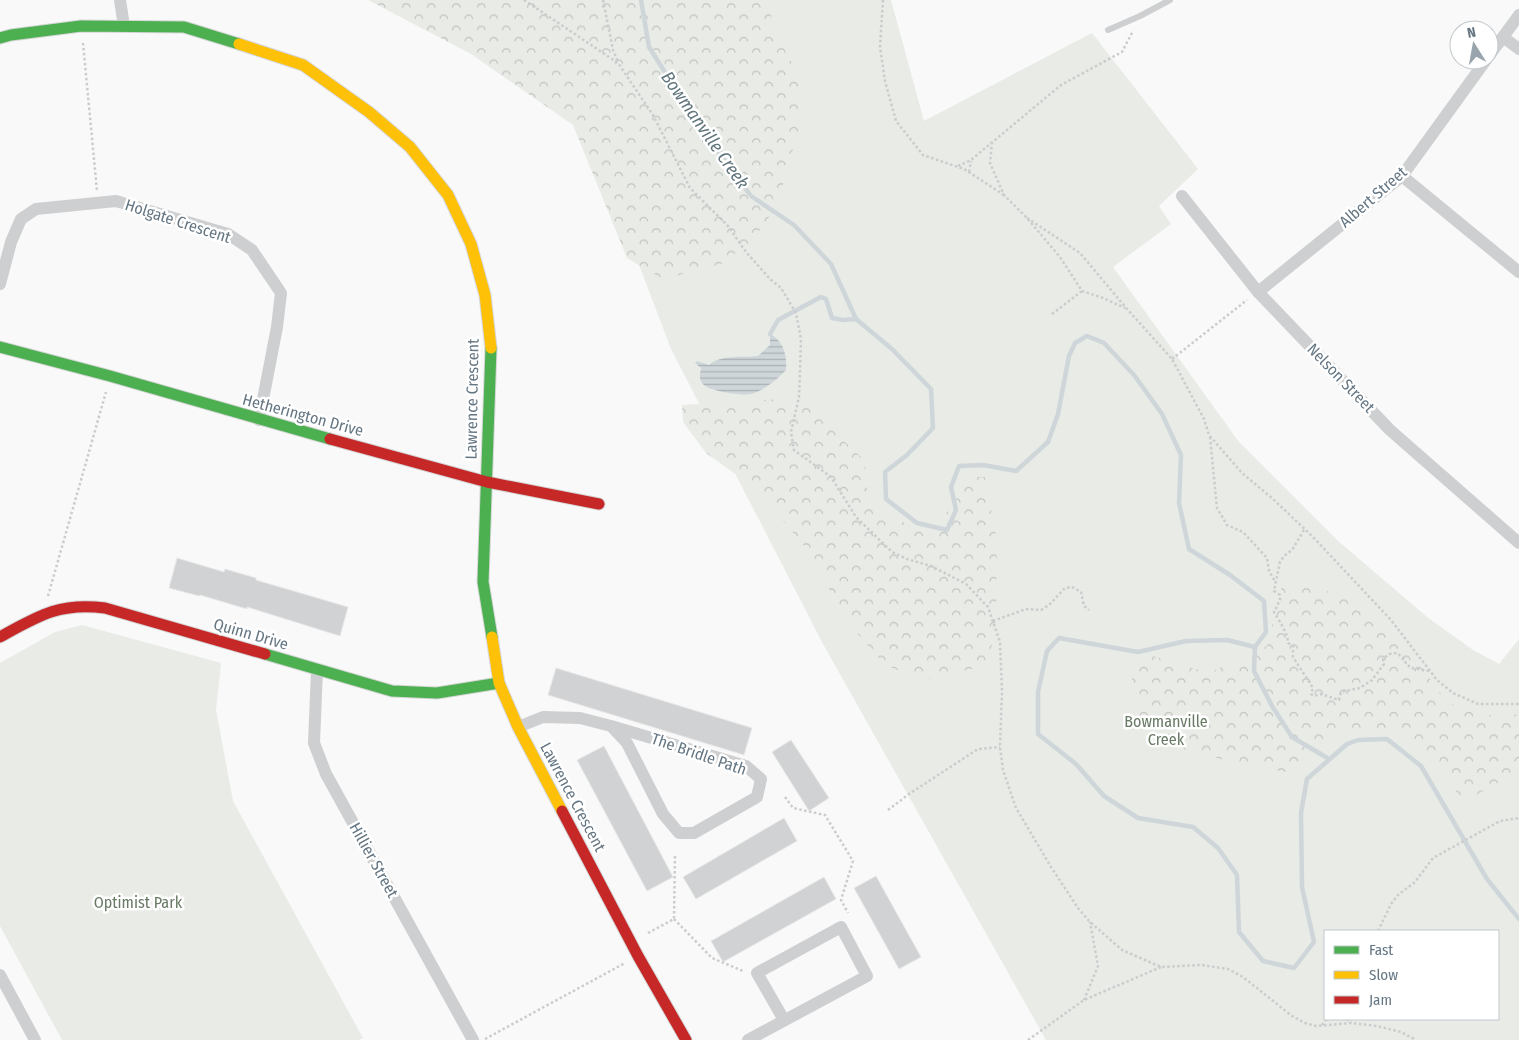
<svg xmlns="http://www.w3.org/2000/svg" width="1519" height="1040" viewBox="0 0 1519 1040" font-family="'Fira Sans Condensed',sans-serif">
	<defs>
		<pattern id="forest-crowns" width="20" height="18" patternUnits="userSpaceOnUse" patternTransform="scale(1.25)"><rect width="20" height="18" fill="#e8ebe6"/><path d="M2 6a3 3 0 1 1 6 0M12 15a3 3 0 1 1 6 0" fill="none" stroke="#c0c3c0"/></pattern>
		<pattern id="water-rules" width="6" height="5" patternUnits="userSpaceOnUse" patternTransform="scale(1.25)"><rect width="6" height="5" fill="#ced6d9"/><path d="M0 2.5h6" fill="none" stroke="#abb2b5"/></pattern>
	</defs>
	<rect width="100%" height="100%" fill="#f9f9f9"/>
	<g fill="#e8ebe6" fill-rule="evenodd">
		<path d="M401,0H891L924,121L1092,33L1198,169L1159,206L1171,224L1113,267L1239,442L1337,540L1427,617L1473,650L1499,664L1519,639V1040H1046L823,644L671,349L583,117ZM1325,931H1498V1019H1325Z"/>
		<polygon points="82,625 221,663 216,710 233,801 363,1038 358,1040 62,1040 0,926 0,663 55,632"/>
	</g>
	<g fill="url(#forest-crowns)">
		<polygon points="368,0 770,0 772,25 798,75 804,109 784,182 772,213 752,241 721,264 663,279 627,258 573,125 471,54"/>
		<polygon points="781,399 808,407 865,461 868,505 930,535 972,477 985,477 997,540 996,616 990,659 981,667 923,680 885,665 842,616 813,556 756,489 706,453 683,422 682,405"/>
		<polygon points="1282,586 1322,589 1352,601 1392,629 1448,703 1497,717 1519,714 1519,771 1464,802 1433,761 1392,731 1336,728 1309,761 1285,772 1192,753 1160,737 1142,721 1133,693 1132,676 1146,654 1209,673 1267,646"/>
	</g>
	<path fill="url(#water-rules)" d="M770,334C784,341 787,356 786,370C778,379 763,391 751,394C741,396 707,391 702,383C699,379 700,374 701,368L695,363L697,361L709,365C722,354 741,358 758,356L770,345Z"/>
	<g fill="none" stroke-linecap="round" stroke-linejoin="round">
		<g stroke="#ced6d9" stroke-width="4.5">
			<polyline points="641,0 649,47 697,123 751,196 794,225 831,264 856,319 892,349 931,389 933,428 907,455 885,472 886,499 917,523 947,530 956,510 951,487 959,466 983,465 1016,471 1048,442 1058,414 1069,356 1075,343 1087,336 1104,343 1134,375 1162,414 1181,455 1179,503 1189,549 1230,575 1264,601 1266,632 1255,647 1227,640 1186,641 1138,652 1059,638 1047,651 1038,692 1038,734 1076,764 1104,796 1138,818 1193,827 1218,848 1237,875 1239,932 1263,961 1294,968 1314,942 1302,887 1301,813 1307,779 1347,744 1358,740 1387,739 1421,766 1487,879 1519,919"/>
			<polyline points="770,334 778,320 821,297 826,299 832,318 843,320 856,319"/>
			<polyline points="1255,647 1254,671 1272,706 1292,737 1329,759"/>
		</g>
	</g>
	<g fill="#d0d2d3" stroke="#e8e8e8">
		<polygon points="177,558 224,572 225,569 256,578 256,580 348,607 340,636 247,607 247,609 200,595 199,596 169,588"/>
		<polygon points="556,668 752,728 744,755 548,695"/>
		<polygon points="791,740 829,798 809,811 772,752"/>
		<polygon points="604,746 673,877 647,891 577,760"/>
		<polygon points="784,818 797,841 696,899 683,877"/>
		<polygon points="876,876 921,957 899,969 854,888"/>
		<polygon points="824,877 836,899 723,962 711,941"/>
	</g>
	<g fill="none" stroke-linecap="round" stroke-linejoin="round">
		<g stroke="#d5d6d7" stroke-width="13">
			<g id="fast">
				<polyline points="0,38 11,35 81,26 184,27 239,44"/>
				<polyline points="0,347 110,376 330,439"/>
				<polyline points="491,348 483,582 492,637"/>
				<polyline points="265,654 392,691 437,693 499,683"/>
			</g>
		</g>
		<g stroke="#d5d6d7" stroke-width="13">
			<g id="slow">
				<polyline points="239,44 303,65 369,112 410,147 448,195 471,244 485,295 491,348"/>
				<polyline points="492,637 499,683 518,727 562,811"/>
			</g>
		</g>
		<g stroke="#d5d6d7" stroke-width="13">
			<g id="jam">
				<polyline points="330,439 487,482 599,504"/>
				<path d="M0,637C38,616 60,602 105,608L265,654"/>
				<polyline points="562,811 638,956 686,1040"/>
			</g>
		</g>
		<g stroke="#cbcccd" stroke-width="2.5" stroke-dasharray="2.5 2.5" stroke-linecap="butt">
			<polyline points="524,0 618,63 653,115 690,188 728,226 746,252 770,279 781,288 796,313 801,339 800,371 799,397 791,432 794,450 831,477 856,517 892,552 907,559 931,566 966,584 988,607 1000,642 1002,691 1000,747 1003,770 1016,808 1051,867 1078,908 1089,921 1122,950 1161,967 1202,965 1228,969 1243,977 1292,1016 1305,1023 1316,1026 1351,1023 1377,1026 1401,1032 1416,1040"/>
			<polyline points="603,0 613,50 618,62"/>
			<polyline points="883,0 880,47 885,81 896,121 923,155 964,169 1004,195"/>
			<polyline points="83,43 97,191"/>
			<polyline points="992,142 990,163 1004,195 1027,218 1060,257 1082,291 1103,298 1125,308"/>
			<polyline points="958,166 971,160 1061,85 1122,52 1133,31"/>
			<polyline points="969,172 971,161"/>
			<polyline points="1027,218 1080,253 1127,309 1172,359 1204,419 1209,435 1242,473 1273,499 1313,537 1391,620 1437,680 1453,693 1478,704 1519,704"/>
			<polyline points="1052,314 1082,291"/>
			<polyline points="1172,359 1247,300"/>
			<polyline points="1210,437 1217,508 1227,525 1243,532 1267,558 1269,571 1276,583"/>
			<path d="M1304,530L1292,550L1284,556L1280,562L1274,591L1280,595V600L1274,612C1279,621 1288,633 1288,643L1293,646V657L1313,688L1311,694L1314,696L1321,694L1339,700L1341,692L1360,688L1372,680L1384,664L1383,659L1389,654L1397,653L1405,660L1406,664L1412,668L1429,671"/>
			<polyline points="48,596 106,392"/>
			<polyline points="993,621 1026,609 1041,610 1049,605 1065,588 1072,587 1081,592 1084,606 1089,610"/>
			<polyline points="785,797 793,808 825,815 853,861 841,900 848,913"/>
			<polyline points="888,810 909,794 978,749 1000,747"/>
			<polyline points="674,919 712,958 743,971"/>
			<polyline points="1378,931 1391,904 1398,895 1415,882 1433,858 1500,821 1519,818"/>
			<polyline points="648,933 674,919 675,855"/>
			<polyline points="1084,1000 1098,966 1090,922"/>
			<polyline points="1347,1019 1351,1023"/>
			<polyline points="1322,1025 1327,1019"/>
			<polyline points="485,1039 625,963"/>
			<polyline points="1028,1040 1084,1000 1161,967"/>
		</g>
		<polyline stroke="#cecfd0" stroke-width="6" points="1108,30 1140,16 1170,0"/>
		<g stroke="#cecfd0" stroke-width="12">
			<polyline points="120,0 124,26"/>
			<polyline points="1503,37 1519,49"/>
			<polyline points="1489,56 1519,15"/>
			<polyline points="1402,176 1519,272"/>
			<polyline points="1182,196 1258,292 1390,430 1519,543"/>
			<polyline points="0,284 11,242 21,219 36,209 116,201 228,234 252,250 281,293 277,327 259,420"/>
			<polyline points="1258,292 1402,176 1486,60"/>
			<polyline points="317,670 314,743 326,774 473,1040"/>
			<polyline points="518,727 543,717 580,718 611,726 746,766 761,779 757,797 694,833 679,833 663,814 627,743 611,726"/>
			<polyline points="0,975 35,1040"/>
			<polyline points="748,1040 867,976 841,927 757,973 784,1020"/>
		</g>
		<use href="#fast" stroke="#4caf50" stroke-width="11"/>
		<use href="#slow" stroke="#ffc107" stroke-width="11"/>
		<use href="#jam" stroke="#c62828" stroke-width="11"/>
	</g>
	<g text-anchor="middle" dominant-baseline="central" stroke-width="5" stroke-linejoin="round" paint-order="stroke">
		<g font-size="16" fill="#657683" stroke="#fff">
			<text transform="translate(1373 197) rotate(-41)">Albert Street</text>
			<text transform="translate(178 221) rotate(18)">Holgate Crescent</text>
			<text transform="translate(1341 378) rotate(46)">Nelson Street</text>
			<text transform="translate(472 399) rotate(-89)">Lawrence Crescent</text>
			<text transform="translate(303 415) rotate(15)">Hetherington Drive</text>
			<text transform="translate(251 634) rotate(16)">Quinn Drive</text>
			<text transform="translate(699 754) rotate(19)">The Bridle Path</text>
			<text transform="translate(573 797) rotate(62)">Lawrence Crescent</text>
			<text transform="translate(374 860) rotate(61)">Hillier Street</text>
		</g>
		<g font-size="16" fill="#687a64" stroke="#fff">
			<text x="1166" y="721">Bowmanville<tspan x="1166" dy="18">Creek</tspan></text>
			<text x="138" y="902">Optimist Park</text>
		</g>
		<g font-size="18" font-style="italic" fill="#60757c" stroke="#fff">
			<text transform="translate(705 130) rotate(55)">Bowmanville Creek</text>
		</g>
	</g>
	<rect x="1324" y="930" width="175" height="90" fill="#ffffff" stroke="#c1c8cd"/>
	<rect x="1334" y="946" width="25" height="8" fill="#4caf50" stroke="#c1c8cd"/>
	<text x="1369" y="955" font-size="15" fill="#657683">Fast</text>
	<rect x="1334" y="971" width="25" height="8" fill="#ffc107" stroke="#c1c8cd"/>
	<text x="1369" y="980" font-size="15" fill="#657683">Slow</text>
	<rect x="1334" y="996" width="25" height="8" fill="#c62828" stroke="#c1c8cd"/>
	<text x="1369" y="1005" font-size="15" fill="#657683">Jam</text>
	<g transform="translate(1474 45) rotate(349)"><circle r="24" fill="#ffffff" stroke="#c1c8cd"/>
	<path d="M0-4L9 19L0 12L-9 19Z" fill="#99a4ac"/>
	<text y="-8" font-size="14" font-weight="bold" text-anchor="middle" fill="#657683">N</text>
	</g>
</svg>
